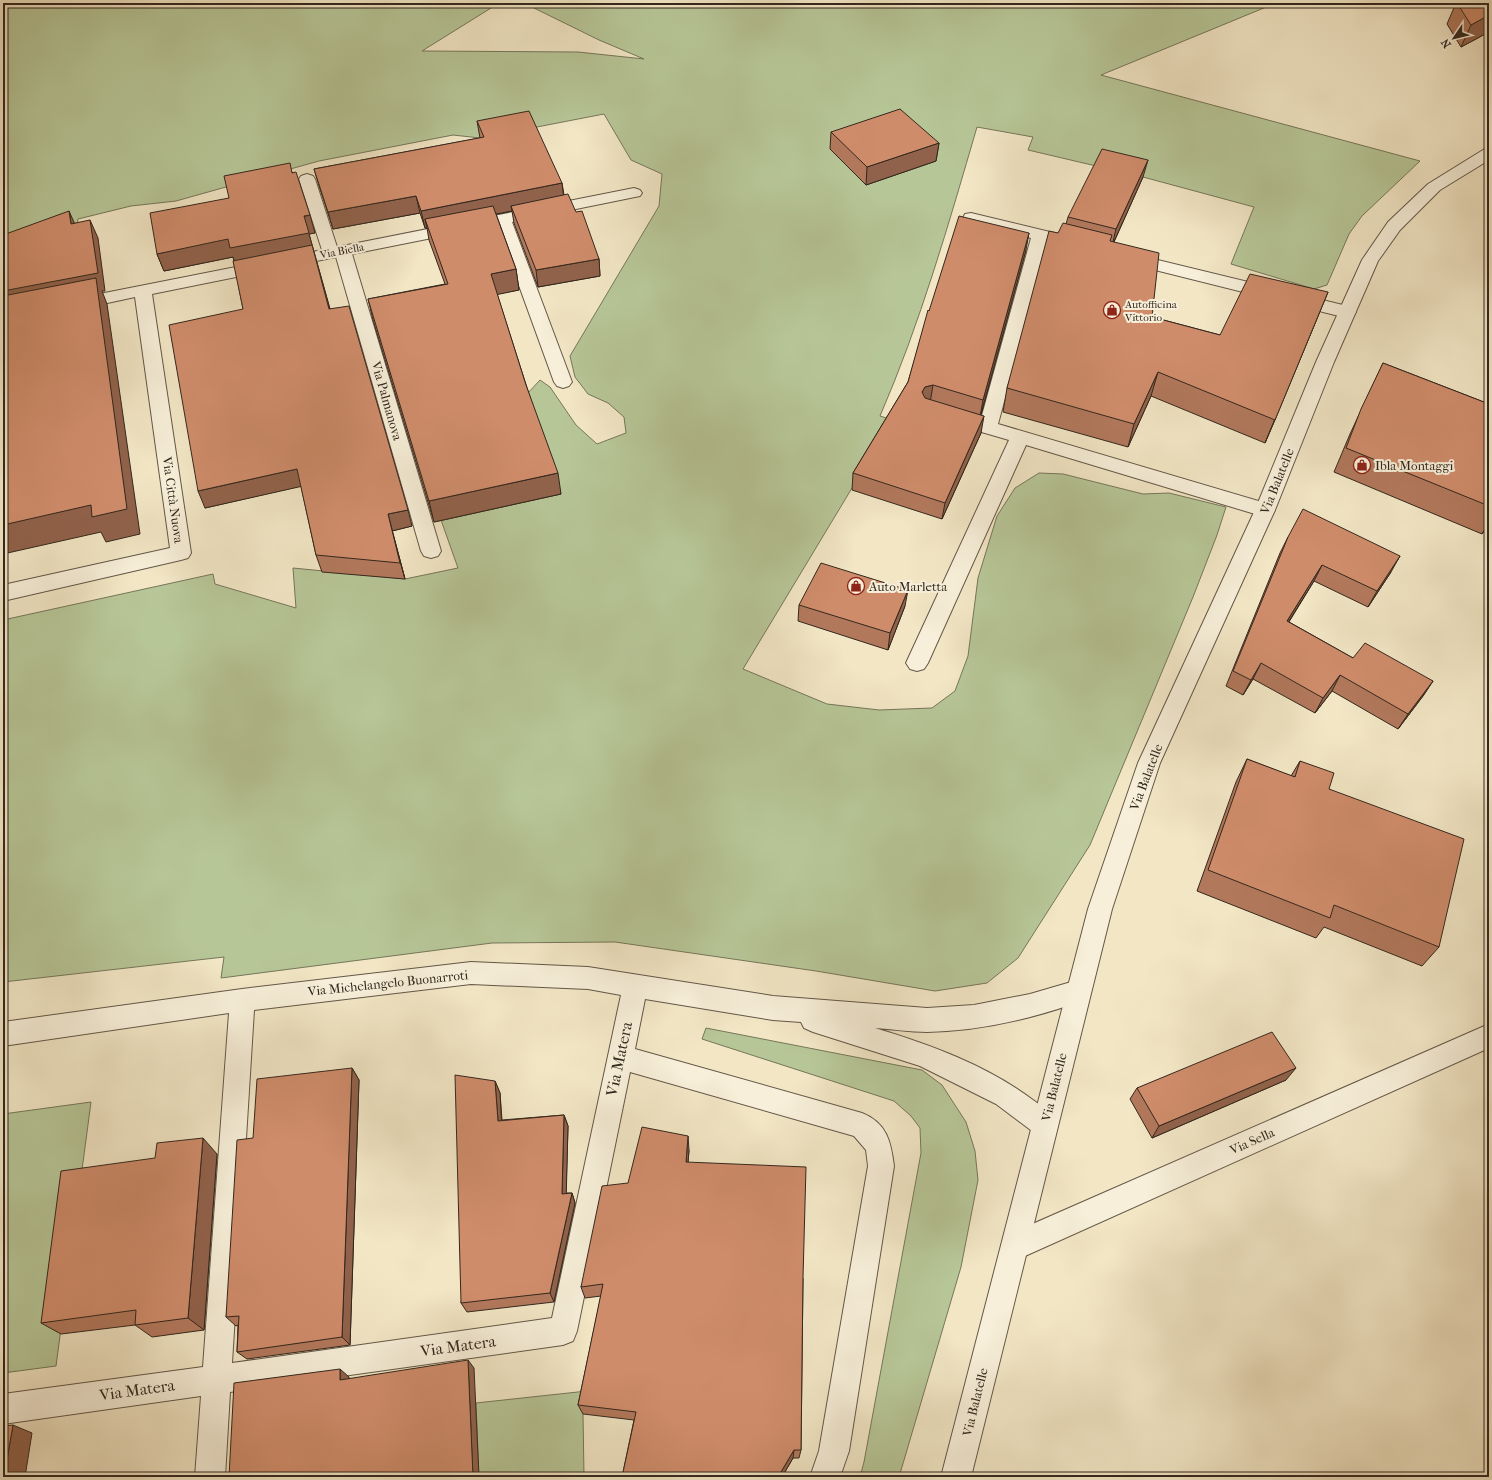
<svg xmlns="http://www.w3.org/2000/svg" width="1492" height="1480" viewBox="0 0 1492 1480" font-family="'IM FELL French Canon',serif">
	<rect width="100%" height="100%" fill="#f2e6c5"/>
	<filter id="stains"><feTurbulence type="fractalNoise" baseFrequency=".005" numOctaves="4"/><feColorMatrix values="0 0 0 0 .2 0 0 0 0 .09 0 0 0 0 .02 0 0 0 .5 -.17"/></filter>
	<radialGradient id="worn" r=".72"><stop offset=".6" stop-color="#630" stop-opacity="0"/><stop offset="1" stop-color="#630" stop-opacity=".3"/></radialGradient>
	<g fill="#b7c697" stroke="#75765a">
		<path d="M3,3H499L422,51L578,52L644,59L599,40L534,8L541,3H1276L1101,75L1420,161L1362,216L1349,234L1327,285L1314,289L1231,264L1254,207L1143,177L1028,150L1033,137L977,127C949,223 920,324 880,416L893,420L743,669L827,704L879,710L932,708L955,691L968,656L978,578L997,516L1015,488L1039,473L1063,474L1143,494L1169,493L1226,507L1217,535L1193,597L1090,845L1018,958L987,983L935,991L816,971L615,942L492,943L221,978L224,957L3,982V620L213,574L215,584L296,608L293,568L405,579L458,568L441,520L532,411L528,393L540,380L550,387L576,425L597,444L626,433L624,417L608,403L588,394L575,377L570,356L659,206L662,174L631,160L604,114L480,138L453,135L319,161L176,201L131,206L78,219L77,229L3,254Z"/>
		<polygon points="706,1028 922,1070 942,1085 966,1122 975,1151 978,1180 961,1267 899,1477 860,1477 864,1462 921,1153 920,1128 911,1116 894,1101 702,1039"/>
		<polygon points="91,1102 56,1366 3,1373 3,1114"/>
		<polygon points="587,1391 583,1414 584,1477 479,1477 476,1403"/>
	</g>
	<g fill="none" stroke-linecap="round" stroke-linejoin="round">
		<g stroke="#635747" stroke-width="2">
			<g id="minor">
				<polygon points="307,174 313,176 315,179 337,247 634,188 640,190 642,193 640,196 512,222 572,382 569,386 563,388 557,386 554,382 497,225 352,254 441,551 438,556 431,558 424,556 421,551 336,257 152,294 191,553 188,558 181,560 3,601 3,585 170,548 135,297 75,310 69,308 66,304 69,300 322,250 299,179 301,176"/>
				<polygon points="971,213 1083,240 1085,244 1083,248 1077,249 1047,242 998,424 1272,505 1275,510 1272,515 1265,517 1026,445 928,663 924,669 917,671 910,669 906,663 1009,440 947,422 945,417 947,412 954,411 981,419 1031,238 965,222 963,218 965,214"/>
				<polygon points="1129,253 1347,306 1353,308 1356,312 1353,316 1347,318 1123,262 1121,258 1123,254"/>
				<path d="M471,962L588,967L773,996L927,1008L974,1005L1030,994L1078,980L1087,983L1090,991L1087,999C1036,1018 981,1031 927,1032C910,1032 892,1029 875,1028C931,1045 986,1065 1033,1100C1043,1108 1053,1112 1058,1125L1054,1134L1045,1138L1036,1134L996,1104L920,1066L813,1032L804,1028L801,1022L773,1020L645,999L635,1049L862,1113C887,1123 891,1142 894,1166L849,1451L840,1477H810L819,1451L868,1166L866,1150L854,1136L630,1072L577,1331L573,1341L563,1345L230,1392L225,1477H195L201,1396L3,1424V1394L203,1367L229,1013L3,1046V1022L242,989ZM471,984L588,989L621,995L552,1318L232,1363L254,1010Z"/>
				<polygon points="1489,1024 1489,1048 1025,1256 1015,1260 1005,1256 1001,1246 1005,1236"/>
			</g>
		</g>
		<g stroke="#635747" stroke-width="2">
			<polygon id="tertiary" points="1489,148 1489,160 1440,190 1400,230 1378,261 1334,362 1275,510 1160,763 1112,909 971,1477 941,1477 1088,909 1138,763 1255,510 1316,362 1362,260 1388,222 1428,184 1483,150"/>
		</g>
		<use href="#minor" fill="#f7efd9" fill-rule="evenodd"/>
		<use href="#tertiary" fill="#f7efd9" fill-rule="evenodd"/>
	</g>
	<g fill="#b2785c" stroke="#33271d">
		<polygon points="1456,3 1489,3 1489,32 1461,47 1447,24"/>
		<polygon points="477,121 562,183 564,195 599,259 600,276 538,287 514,223 512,211 496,214 516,269 519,290 497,294 561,494 434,522 373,320 368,299 445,284 429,240 427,228 425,228 420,213 333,229 319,186 314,169 480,138"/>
		<polygon points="831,132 939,143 936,161 866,185 830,149"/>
		<polygon points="293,172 315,233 309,234 330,309 412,526 392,531 405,579 322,572 316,555 301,486 205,508 243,309 233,257 164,271 157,254 229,198"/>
		<polygon points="1143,177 1114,242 1152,317 1220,335 1318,316 1265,443 1151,396 1128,447 1003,412 1007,388 1058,233 1066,224 1068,217"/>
		<polygon points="1026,250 981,415 981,433 942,519 852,490 853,473 908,382 929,311"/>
		<polygon points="1383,363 1489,404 1489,525 1482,534 1334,472 1350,434"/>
		<polygon points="1288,537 1391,572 1368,607 1314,581 1289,622 1353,658 1433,681 1423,696 1398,729 1332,691 1315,713 1253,679 1243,695 1226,686 1280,553"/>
		<polygon points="799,605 905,606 888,650 798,621"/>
		<polygon points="1247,759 1291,776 1300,761 1329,789 1439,947 1422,966 1324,927 1316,938 1197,891 1236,782"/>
		<polygon points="352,1068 359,1080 350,1345 247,1359 237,1352 238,1325 236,1326 226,1317 253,1138"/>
		<polygon points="1286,1080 1152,1138 1130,1099 1137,1088"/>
		<polygon points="495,1081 500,1093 502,1120 564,1115 568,1126 566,1193 572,1193 575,1203 554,1302 467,1312 461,1303"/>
		<polygon points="689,1150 688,1162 803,1278 801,1450 799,1458 793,1458 782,1477 622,1477 634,1420 583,1414 578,1405 601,1296 585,1298 581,1287 628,1183"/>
		<polygon points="217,1154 204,1330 152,1337 135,1325 61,1334 41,1323"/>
	</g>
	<g fill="#91624b" stroke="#33271d">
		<polygon points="1489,15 1489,32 1461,47 1471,25"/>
		<polygon points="939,143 936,161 866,185 867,167"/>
		<polygon points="1148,160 1143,177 1112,246 1116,229"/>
		<polygon points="562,183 564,200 511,206 512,211 428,227 425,219 427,228 425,228 421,211"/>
		<polygon points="416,196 420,213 333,229 328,212"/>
		<polygon points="69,211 77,229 71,224"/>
		<polygon points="310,215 315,233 309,234 335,327 236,265 233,257 164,271 157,254"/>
		<polygon points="90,220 98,238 105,291 102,291 107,304 140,534 106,542 101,532 3,554 3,525 12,309 3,291"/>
		<polygon points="1029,233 1026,250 980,417 983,400"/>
		<polygon points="599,259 600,276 538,287 536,270"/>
		<polygon points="516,269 519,290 495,295 491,274"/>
		<polygon points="1328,292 1318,316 1265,443 1275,420"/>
		<polygon points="1158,372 1151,396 1128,447 1134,424"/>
		<polygon points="933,385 930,403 923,405 922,392 925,387"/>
		<polygon points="984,416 981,433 942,519 945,503"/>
		<polygon points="297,469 303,486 205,508 198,491"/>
		<polygon points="558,473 561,494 434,522 429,501"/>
		<polygon points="408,510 412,526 392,531 405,579 388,514"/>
		<polygon points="1489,521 1489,525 1482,534"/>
		<polygon points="1400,556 1391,572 1368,607 1377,591"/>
		<polygon points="1322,565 1314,581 1279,637 1287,621"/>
		<polygon points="908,590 905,606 888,650 890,633"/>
		<polygon points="1261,663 1253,679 1243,695 1251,680"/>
		<polygon points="1340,675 1332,691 1315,713 1323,698"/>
		<polygon points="1433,681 1423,696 1398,729 1408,714"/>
		<polygon points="352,1068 359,1080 350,1345 342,1337"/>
		<polygon points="1296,1068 1286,1080 1152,1138 1159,1126"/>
		<polygon points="495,1081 500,1093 502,1132 498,1121"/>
		<polygon points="564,1115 568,1126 566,1204 562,1194"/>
		<polygon points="688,1136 689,1150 687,1176 686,1162"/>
		<polygon points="203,1138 217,1154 204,1330 188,1318"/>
		<polygon points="572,1193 575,1203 554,1302 550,1293"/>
		<polygon points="468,1360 474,1368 479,1477 473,1477"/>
		<polygon points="340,1369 349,1377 349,1388 340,1380"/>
		<polygon points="13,1425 32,1433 25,1477 4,1477"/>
		<polygon points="794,1450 793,1458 782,1477 778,1477"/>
	</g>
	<g fill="#cf8c6b" stroke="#33271d">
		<polygon points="1457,3 1489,3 1489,15 1471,25"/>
		<polygon points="900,109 939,143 867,167 831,132"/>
		<polygon points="529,111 562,183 421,211 416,196 328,212 314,169 484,137 477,121"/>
		<polygon points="1102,149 1148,160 1116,229 1068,217"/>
		<polygon points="290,163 292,173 296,172 310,215 304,216 309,233 230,248 228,239 157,254 150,213 229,198 224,176"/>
		<polygon points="568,194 576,212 582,211 599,259 536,270 511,206"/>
		<polygon points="493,206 516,269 491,274 526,385 558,473 429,501 368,299 448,284 425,219"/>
		<polygon points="69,211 71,224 90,220 98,273 3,291 3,235"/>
		<polygon points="959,216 1029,233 983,400 933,385 925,387 922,392 925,398 984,416 945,503 853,473 908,382 928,310 929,311"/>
		<polygon points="1063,223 1112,235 1110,241 1159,253 1152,317 1220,335 1250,274 1328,292 1275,420 1158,372 1134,424 1007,388 1049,231 1058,233"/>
		<polygon points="312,245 329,309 349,306 408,510 388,514 400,563 316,555 297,469 198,491 169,325 243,309 233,261"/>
		<polygon points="96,278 127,509 92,517 91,505 3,525 3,296"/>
		<polygon points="1383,363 1489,404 1489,506 1346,448 1361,409"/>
		<polygon points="1303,509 1400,556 1377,591 1322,565 1287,621 1353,658 1365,643 1433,681 1408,714 1340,675 1323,698 1261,663 1251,680 1233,671 1288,537"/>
		<polygon points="821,563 908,590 890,633 799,605"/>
		<polygon points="1247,759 1295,777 1300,761 1334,773 1329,789 1464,839 1439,947 1334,905 1330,918 1208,870"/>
		<polygon points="1272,1032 1296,1068 1159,1126 1137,1088"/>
		<polygon points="352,1068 342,1337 237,1352 239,1316 226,1317 237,1140 253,1138 257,1079"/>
		<polygon points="455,1075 495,1081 498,1121 564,1115 562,1194 572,1193 550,1293 461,1303"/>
		<polygon points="642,1127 688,1136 686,1162 806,1167 803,1278 801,1450 794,1450 778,1477 622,1477 636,1412 578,1405 603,1284 581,1287 602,1186 628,1183"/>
		<polygon points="203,1138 188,1318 135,1325 136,1310 41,1323 61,1171 155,1158 157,1143"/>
		<polygon points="468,1360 473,1477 229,1477 234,1383 340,1369 340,1380"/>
		<polygon points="13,1425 4,1477 3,1477 3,1426"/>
		<polygon points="1401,1473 1403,1477 1364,1477"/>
	</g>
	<defs>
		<g id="shop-ring" transform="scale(0.9)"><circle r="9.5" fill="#f7efd9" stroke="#8f2418" stroke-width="1.5"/><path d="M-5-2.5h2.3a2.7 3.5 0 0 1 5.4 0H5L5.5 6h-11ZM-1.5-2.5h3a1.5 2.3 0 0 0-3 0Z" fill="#8f2418"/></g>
	</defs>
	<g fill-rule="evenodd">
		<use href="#shop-ring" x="1112" y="310"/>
		<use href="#shop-ring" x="1362" y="465"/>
		<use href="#shop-ring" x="856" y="586"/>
	</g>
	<g text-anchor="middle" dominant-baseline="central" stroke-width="4" stroke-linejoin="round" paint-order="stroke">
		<g font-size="11" fill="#33271d" stroke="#f7efd9">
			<text transform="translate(342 251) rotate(-11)">Via Biella</text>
		</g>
		<g font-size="11" fill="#33271d" stroke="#f7efd9" text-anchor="start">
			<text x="1125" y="304">Autofficina<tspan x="1125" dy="13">Vittorio</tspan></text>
		</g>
		<g font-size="13" fill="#33271d" stroke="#f7efd9">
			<text transform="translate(387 401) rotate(74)">Via Palmanova</text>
			<text transform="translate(1277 481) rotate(-68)">Via Balatelle</text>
			<text transform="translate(173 500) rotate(82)">Via Città Nuova</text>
			<text transform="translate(1146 777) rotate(-69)">Via Balatelle</text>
			<text transform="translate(388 983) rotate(-6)">Via Michelangelo Buonarroti</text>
			<text transform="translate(1054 1087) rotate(-76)">Via Balatelle</text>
			<text transform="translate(1252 1141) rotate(-24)">Via Sella</text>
			<text transform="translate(975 1402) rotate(-76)">Via Balatelle</text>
		</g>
		<g font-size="13" fill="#33271d" stroke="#f7efd9" text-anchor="start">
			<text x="1375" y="465">Ibla Montaggi</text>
			<text x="869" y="586">Auto Marletta</text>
		</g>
		<g font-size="16" fill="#33271d" stroke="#f7efd9">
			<text transform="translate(619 1059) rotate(-78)">Via Matera</text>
			<text transform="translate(458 1346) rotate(-8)">Via Matera</text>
			<text transform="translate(137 1390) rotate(-8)">Via Matera</text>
		</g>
	</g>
	<rect width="1492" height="1480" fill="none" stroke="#f2e6c5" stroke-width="16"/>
	<rect x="4" y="4" width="1484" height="1472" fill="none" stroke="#33271d" stroke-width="2"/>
	<rect x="8" y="8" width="1476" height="1464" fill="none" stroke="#33271d"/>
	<g transform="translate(1454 38) rotate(235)" stroke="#f7efd9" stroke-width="3" paint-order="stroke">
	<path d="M0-3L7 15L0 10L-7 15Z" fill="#33271d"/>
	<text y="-6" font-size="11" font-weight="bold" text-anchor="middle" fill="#33271d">N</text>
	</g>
	<rect width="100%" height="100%" filter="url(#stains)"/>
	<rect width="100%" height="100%" fill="url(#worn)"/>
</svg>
